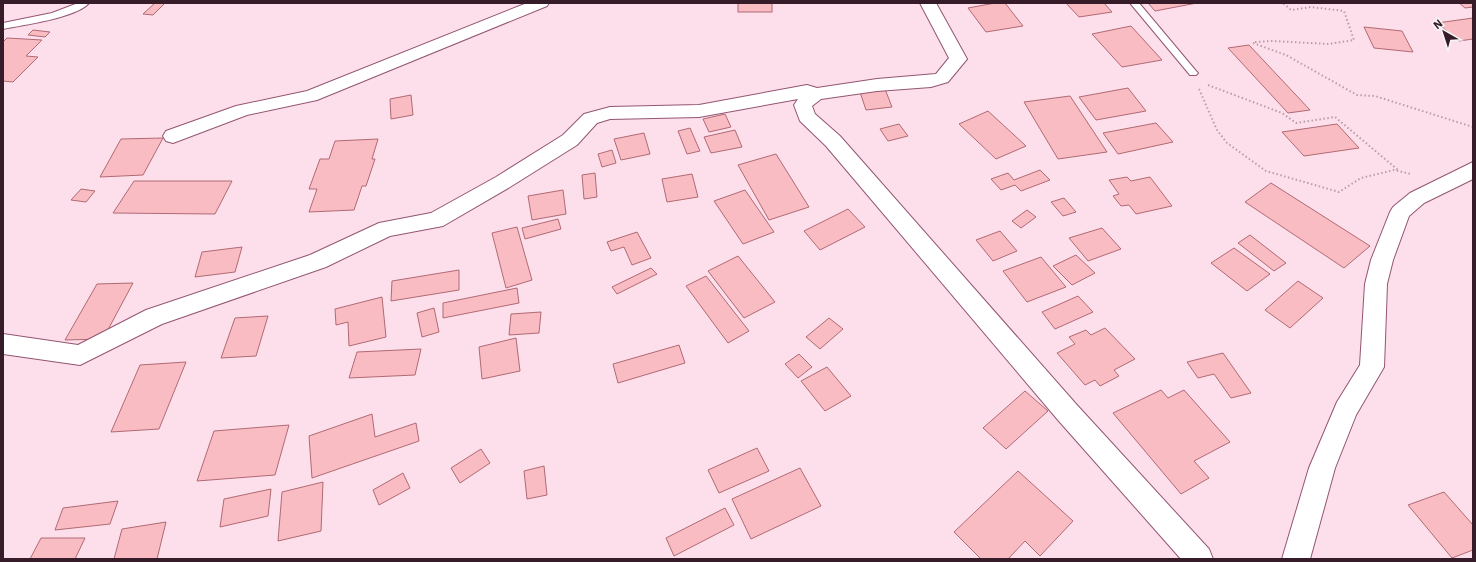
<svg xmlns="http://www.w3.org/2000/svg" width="1476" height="562" viewBox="0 0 1476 562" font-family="'IBM Plex Sans',sans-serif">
	<rect width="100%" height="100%" fill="#fddfeb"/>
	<g fill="#fabcc3" stroke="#b06a74">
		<polygon points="155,3 165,3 153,15 143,14"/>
		<rect x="738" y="3" width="34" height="9"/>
		<polygon points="995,3 1005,3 1023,26 986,32 968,8"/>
		<polygon points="1066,3 1104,3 1112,12 1079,17"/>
		<polygon points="1148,3 1197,3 1155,11"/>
		<polygon points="1459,3 1473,3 1473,7 1465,8"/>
		<polygon points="1473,18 1473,39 1459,41 1437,23"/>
		<polygon points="1131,26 1162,60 1122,67 1092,34"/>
		<polygon points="1364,27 1402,31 1413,52 1374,48"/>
		<polygon points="33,30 50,32 45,37 28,35"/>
		<polygon points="7,38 42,40 26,56 38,57 13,82 3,81 3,42"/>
		<polygon points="1249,45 1310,110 1288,113 1228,48"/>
		<polygon points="1128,88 1146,111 1096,120 1079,97"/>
		<polygon points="885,89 892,107 866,110 860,92"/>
		<polygon points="411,95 413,115 391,119 390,99"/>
		<polygon points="1070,96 1107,152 1058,159 1024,102"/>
		<polygon points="988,111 1026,146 996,159 959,124"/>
		<polygon points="725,114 731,127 709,132 703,119"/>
		<polygon points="1156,123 1173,142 1118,154 1103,133"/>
		<polygon points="899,124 908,136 888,141 880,129"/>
		<polygon points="1337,124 1359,148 1304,156 1282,132"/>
		<polygon points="690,128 700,151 687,154 678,131"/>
		<polygon points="735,130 742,147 711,153 704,137"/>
		<polygon points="644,133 650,154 621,160 614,139"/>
		<polygon points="163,138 143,175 100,177 121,139"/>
		<polygon points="378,139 372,159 375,159 366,186 362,186 354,210 309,212 317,189 309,189 320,159 329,159 335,141"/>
		<polygon points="612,150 616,163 602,167 598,154"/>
		<polygon points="776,154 809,207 769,220 738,165"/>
		<polygon points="1040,170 1050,180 1021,191 1015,185 1001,190 991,179 1008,173 1014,180"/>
		<polygon points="595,173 597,197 584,199 582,175"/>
		<polygon points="692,174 698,197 667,202 662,179"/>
		<polygon points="1127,177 1131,181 1150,177 1172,206 1136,214 1129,205 1121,206 1113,196 1119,194 1109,180"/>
		<polygon points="134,181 232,181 215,214 113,213"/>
		<polygon points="1271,183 1370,246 1344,268 1245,202"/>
		<polygon points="81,189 95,191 86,202 71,200"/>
		<polygon points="563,190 566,214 532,220 528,196"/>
		<polygon points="745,190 774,232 743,244 714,201"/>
		<polygon points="1064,198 1076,212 1063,216 1051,202"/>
		<polygon points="848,209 865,227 820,250 804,231"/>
		<polygon points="1027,210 1036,217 1021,228 1012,221"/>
		<polygon points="558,219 561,229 525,239 522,228"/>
		<polygon points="517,227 532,280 506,288 492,233"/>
		<polygon points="1102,228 1121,249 1088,261 1069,238"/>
		<polygon points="1000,231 1017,251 993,261 976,240"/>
		<polygon points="637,232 651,258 632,265 624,247 611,251 607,242"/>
		<polygon points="1250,235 1286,263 1274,271 1238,243"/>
		<polygon points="242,247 235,272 195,277 202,252"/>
		<polygon points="1234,248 1270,274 1247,291 1211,263"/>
		<polygon points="1076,255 1095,273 1072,285 1053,266"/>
		<polygon points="738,256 775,302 744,318 708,271"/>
		<polygon points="1041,257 1066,287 1027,302 1003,271"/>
		<polygon points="651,268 657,274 617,294 612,287"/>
		<polygon points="459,270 459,290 391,301 392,281"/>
		<polygon points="706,276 749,331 728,343 686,286"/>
		<polygon points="1298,281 1323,298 1290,328 1265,310"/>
		<polygon points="133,283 103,339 65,340 97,284"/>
		<polygon points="517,288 519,303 443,318 443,303"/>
		<polygon points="1078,296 1093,312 1055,329 1042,312"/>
		<polygon points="382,297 386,337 349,346 348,322 336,325 335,309"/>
		<polygon points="434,308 439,332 422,337 417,313"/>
		<polygon points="541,312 539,333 509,335 511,314"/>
		<polygon points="268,316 256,356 221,358 235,318"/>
		<polygon points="829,318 843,329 820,349 806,337"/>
		<polygon points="1105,328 1135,359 1114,370 1119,376 1100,386 1095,380 1085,385 1057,353 1075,344 1069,337 1086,330 1091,335"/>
		<polygon points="516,338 520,371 482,379 479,347"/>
		<polygon points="679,345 685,363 618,383 613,364"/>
		<polygon points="421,349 415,375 349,378 357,352"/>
		<polygon points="1223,353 1251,393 1231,398 1214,374 1198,378 1187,362"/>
		<polygon points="799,354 812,367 798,378 785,364"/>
		<polygon points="186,362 159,429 111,432 140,365"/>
		<polygon points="827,367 851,396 825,411 801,381"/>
		<polygon points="1161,390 1168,398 1184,390 1230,442 1194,461 1209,478 1181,494 1113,413"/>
		<polygon points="1025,391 1048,411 1006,449 983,428"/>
		<polygon points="372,414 375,437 416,423 419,441 312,478 309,436"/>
		<polygon points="289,425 275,475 197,481 214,431"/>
		<polygon points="757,448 769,471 719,493 708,470"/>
		<polygon points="481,449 490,463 460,483 451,468"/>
		<polygon points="544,466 547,495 527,499 524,471"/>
		<polygon points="800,468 821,506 751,539 732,499"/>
		<polygon points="1018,471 1073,521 1040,556 1025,541 1008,559 981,559 954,532"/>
		<polygon points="403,473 410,488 379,505 373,490"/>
		<polygon points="323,482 321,531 278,541 282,492"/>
		<polygon points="271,489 268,516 220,527 224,499"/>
		<polygon points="1444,492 1473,525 1473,550 1452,558 1408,505"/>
		<polygon points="118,501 110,524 55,530 63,508"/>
		<polygon points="725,508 734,525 674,556 666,538"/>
		<polygon points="166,522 157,559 114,559 122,529"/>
		<polygon points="41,538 85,538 75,559 30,559"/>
	</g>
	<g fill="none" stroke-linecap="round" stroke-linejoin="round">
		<g stroke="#935572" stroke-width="2">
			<g id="lane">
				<path d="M78,3H89C76,18 23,25 3,29V23L52,13Z"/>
				<polygon points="1130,3 1139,3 1196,71 1198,73 1196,75 1190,75"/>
			</g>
		</g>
		<g stroke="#935572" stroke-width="2">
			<g id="street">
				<polygon points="527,3 549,3 547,6 317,100 247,115 173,143 166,141 163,136 166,131 236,106 307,91"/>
				<polygon points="920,3 936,3 967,59 948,82 931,87 877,91 821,99 812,106 815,114 840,136 1076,404 1209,549 1213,559 1181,559 1058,420 826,146 800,121 794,105 798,99 699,117 610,119 597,123 577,145 510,187 443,226 390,236 326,267 162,324 80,365 3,354 3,334 78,345 146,310 310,255 379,223 431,213 496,177 563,135 584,114 610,107 699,105 807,85 817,88 877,79 936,74 949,58"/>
				<polygon points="1473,162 1473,179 1424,203 1409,216 1393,260 1387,284 1384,367 1356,415 1335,468 1310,559 1282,559 1309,468 1337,402 1360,365 1365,284 1371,260 1390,212 1393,207 1410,193"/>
			</g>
		</g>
		<g stroke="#b89ca8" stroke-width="2" stroke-dasharray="1.5 2.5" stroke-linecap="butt">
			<polyline points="1255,42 1272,41 1329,44 1354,40 1344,11 1311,7 1291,10 1283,3"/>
			<polyline points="1253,43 1286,55 1357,95 1375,96 1473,127"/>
			<polyline points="1208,85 1282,113 1296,123 1335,117 1398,170"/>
			<polyline points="1199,89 1217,130 1227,143 1266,171 1339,192 1361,178 1394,170 1411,174"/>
		</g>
		<use href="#lane" fill="#fff" fill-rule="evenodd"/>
		<use href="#street" fill="#fff" fill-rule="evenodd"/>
	</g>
	<rect width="1476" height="562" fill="none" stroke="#361c28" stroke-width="8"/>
	<g transform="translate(1444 32) rotate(321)" stroke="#f6f6f6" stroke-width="3" paint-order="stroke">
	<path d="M0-3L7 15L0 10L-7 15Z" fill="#361c28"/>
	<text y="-6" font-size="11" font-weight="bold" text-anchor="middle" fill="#361c28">N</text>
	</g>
</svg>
